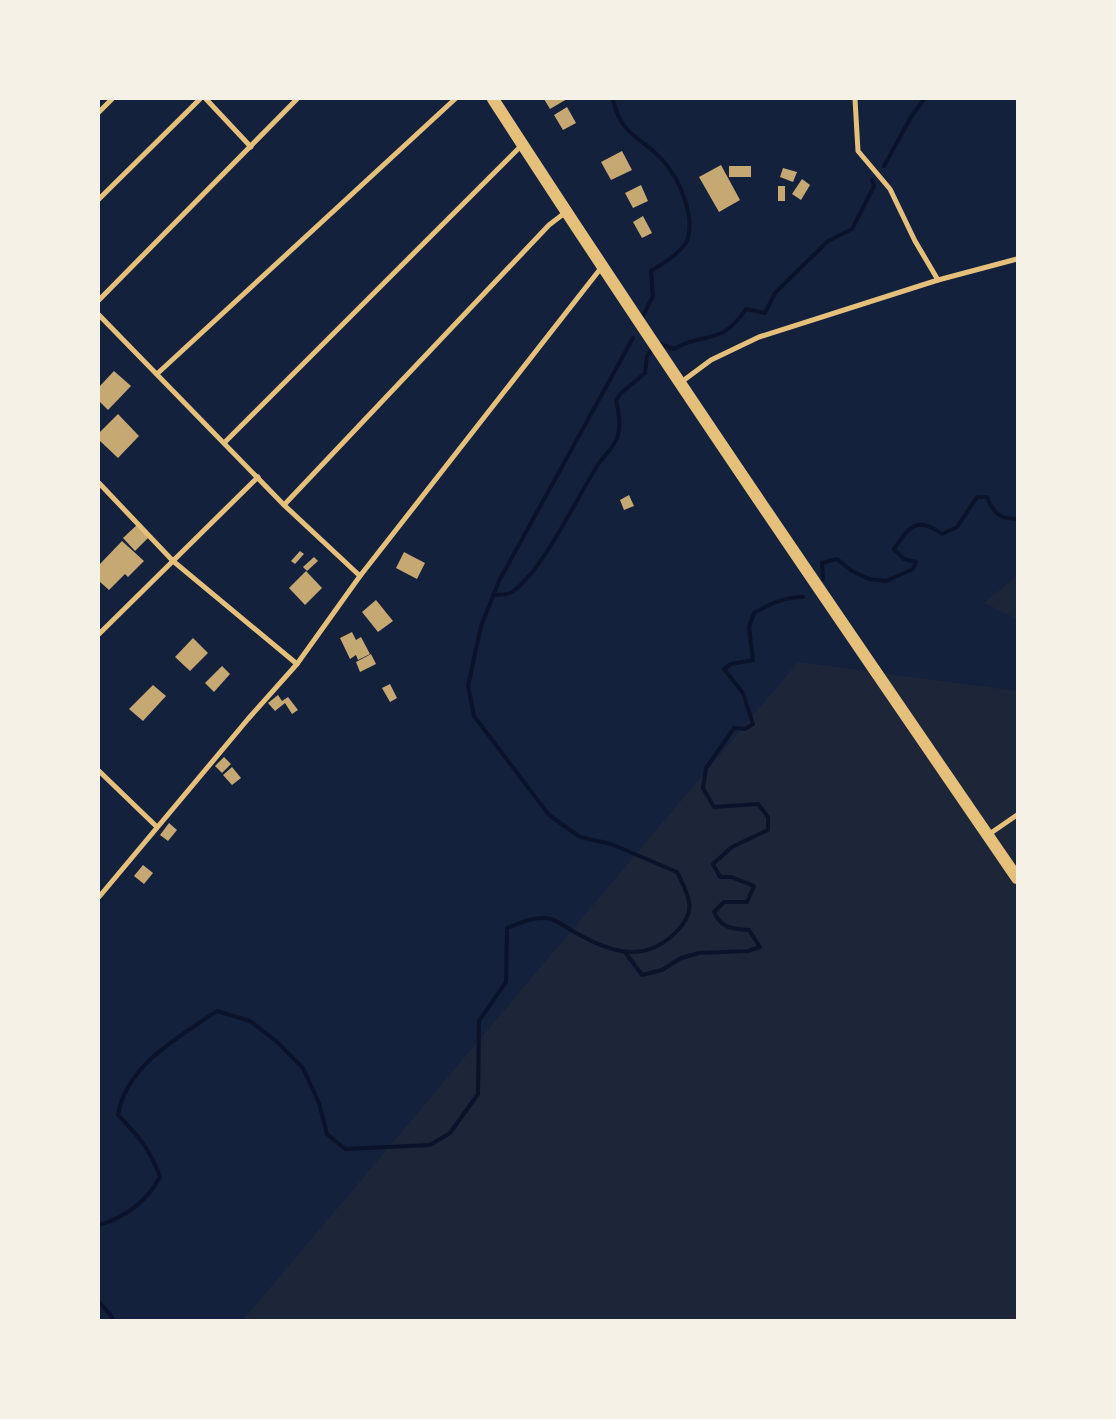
<svg xmlns="http://www.w3.org/2000/svg" width="1116" height="1419" viewBox="0 0 1116 1419" font-family="Commissioner,sans-serif">
	<rect width="100%" height="100%" fill="#14213d"/>
	<g fill="#1d2539">
		<polygon points="1017,576 1017,619 984,603"/>
		<polygon points="798,662 1017,691 1017,1320 243,1320"/>
	</g>
	<g fill="none" stroke-linecap="round" stroke-linejoin="round">
		<g stroke="#0b132b" stroke-width="4">
			<path d="M613,99C621,138 643,136 665,163C680,181 694,214 688,238C684,252 662,264 651,271L653,296L643,316"/>
			<polyline points="884,166 911,117 924,99"/>
			<path d="M660,344L674,349C705,330 720,348 746,309L765,313L775,293L828,241L852,229L874,186L872,180"/>
			<path d="M823,579L822,563L837,559L852,571L869,579L886,581L913,569L916,562L904,559L894,549C909,527 917,515 942,534L957,527L977,497H987C993,513 1000,519 1017,519"/>
			<path d="M493,595C499,595 507,595 512,592C543,571 577,497 599,463C606,454 615,446 618,435C621,424 619,412 616,401L620,394L645,373L647,356L654,347"/>
			<path d="M625,952L642,975L662,970L681,958L699,953L748,951L760,947L749,930C732,929 721,928 714,912L724,902H747L754,886L731,877H720L713,864L732,847L768,830V817L758,804L714,807L703,788L706,768L734,728L745,729L753,724L743,693L724,669L731,664L753,660L749,627L754,613C770,604 784,597 803,597"/>
			<path d="M99,1225C126,1217 147,1201 160,1177C152,1152 136,1133 118,1115C126,1065 179,1037 217,1011L250,1021L276,1041L303,1068L319,1103L327,1134L345,1149L430,1145L450,1133L478,1094L479,1021L506,982L507,928C520,923 537,915 551,919C560,922 570,930 578,934C614,954 647,963 678,930C698,909 688,895 677,872L611,844L580,837L549,815L474,716L468,686L481,626L500,579L633,338"/>
			<polyline points="99,1302 110,1314 113,1320"/>
		</g>
	</g>
	<g fill="#c6a872">
		<polygon points="544,99 567,99 550,109"/>
		<polygon points="567,107 576,123 563,130 554,115"/>
		<polygon points="622,151 632,170 611,180 601,162"/>
		<polygon points="721,165 740,200 719,212 699,177"/>
		<rect x="729" y="166" width="22" height="11"/>
		<polygon points="783,168 797,172 793,182 780,177"/>
		<polygon points="802,179 810,185 801,200 792,194"/>
		<polygon points="641,185 648,201 633,208 625,193"/>
		<rect x="778" y="186" width="7" height="15"/>
		<polygon points="643,216 652,233 642,238 633,222"/>
		<polygon points="114,371 131,386 108,410 99,401 99,387"/>
		<polygon points="118,414 139,436 118,458 99,440 99,433"/>
		<polygon points="629,495 634,506 624,510 620,500"/>
		<polygon points="139,523 151,535 135,551 123,538"/>
		<polygon points="122,541 144,561 128,577 125,574 109,590 99,581 99,565"/>
		<polygon points="300,551 304,554 295,564 291,561"/>
		<polygon points="404,552 425,563 417,579 396,568"/>
		<polygon points="314,557 318,561 307,571 303,567"/>
		<polygon points="306,571 322,588 305,605 289,588"/>
		<polygon points="376,600 393,621 378,632 362,612"/>
		<polygon points="352,632 356,640 361,637 370,654 358,660 356,655 350,659 340,638"/>
		<polygon points="193,638 208,653 190,671 175,657"/>
		<polygon points="371,654 376,664 360,672 356,662"/>
		<polygon points="222,666 230,674 214,692 205,683"/>
		<polygon points="390,684 397,698 390,702 382,688"/>
		<polygon points="153,685 166,696 143,721 129,709"/>
		<polygon points="278,695 282,701 288,697 298,710 292,714 285,703 275,711 268,703"/>
		<polygon points="224,757 231,764 222,773 215,766"/>
		<polygon points="232,767 241,778 232,785 223,775"/>
		<polygon points="169,823 177,830 168,841 160,835"/>
		<polygon points="143,865 153,873 144,884 134,876"/>
	</g>
	<g fill="none" stroke-linecap="round" stroke-linejoin="round">
		<g stroke="#e5c07b" stroke-width="5">
			<polyline points="206,99 251,147"/>
			<polyline points="855,99 858,151 890,189 915,241 938,280"/>
			<polyline points="99,112 112,99"/>
			<polyline points="99,199 200,99"/>
			<polyline points="99,300 297,99"/>
			<polyline points="99,315 284,505 360,576"/>
			<polyline points="158,373 455,99"/>
			<polyline points="680,383 711,360 759,337 938,280 1017,259"/>
			<polyline points="224,443 522,145"/>
			<polyline points="99,483 173,561 297,664"/>
			<polyline points="284,505 549,225 566,212"/>
			<polyline points="99,634 258,477"/>
			<polyline points="99,771 157,827"/>
			<polyline points="988,835 1017,815"/>
			<polyline points="99,897 248,719 297,664 360,576 601,268"/>
		</g>
		<path stroke="#e5c07b" stroke-width="12" d="M493,99C663,362 840,620 1017,878"/>
	</g>
	<rect width="1116" height="1419" fill="none" stroke="#f6f1e7" stroke-width="200"/>
</svg>
